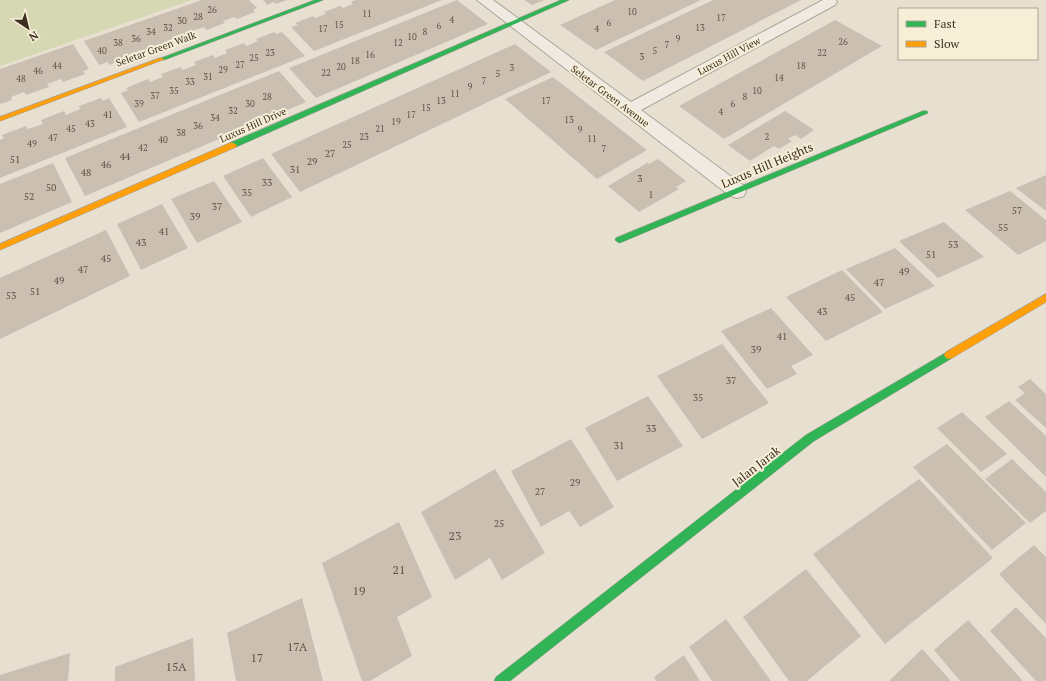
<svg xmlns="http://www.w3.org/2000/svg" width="1046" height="681" viewBox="0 0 1046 681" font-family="'PT Serif',serif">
	<rect width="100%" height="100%" fill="#e7e0d1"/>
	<polygon fill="#d6d7b3" points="0,0 192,0 0,66"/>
	<g fill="#cbbfb2">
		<polygon points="202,0 249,0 257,8 253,10 255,12 237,19 234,17 223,21 225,23 207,30 204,27 193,31 195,34 176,41 174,38 168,41 162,43 163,45 143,53 141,50 129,54 131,57 109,65 108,62 99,65 84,41"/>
		<polygon points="263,0 287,0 276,4 274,2 267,5"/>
		<polygon points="355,0 442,0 314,51 291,27 298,25 295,23 313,16 315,18 326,14 324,12 340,6 343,8 353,4 351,2"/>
		<polygon points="457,0 488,24 316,98 289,68"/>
		<polygon points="524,0 544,0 532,5"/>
		<polygon points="615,0 701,0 596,50 560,25"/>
		<polygon points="713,0 801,0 643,81 604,52"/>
		<polygon points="835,20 882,46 724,139 679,106"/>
		<polygon points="274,32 277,34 282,32 305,56 139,122 121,93 128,90 126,88 148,79 150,82 163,77 161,74 181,67 183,70 196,65 194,62 213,55 215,58 227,53 225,50 244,43 247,46 258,41 256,39"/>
		<polygon points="73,44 89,69 83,71 85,74 63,82 61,79 47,84 49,87 26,95 24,92 11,97 12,100 0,104 0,69"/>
		<polygon points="515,44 551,72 300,192 271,154"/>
		<polygon points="279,71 306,102 85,196 65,158"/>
		<polygon points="553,77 610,121 647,150 597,179 505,99"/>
		<polygon points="101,98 103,101 109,98 127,127 0,178 0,140 4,138 2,135 26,126 28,129 43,124 41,120 64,111 66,115 80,109 79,106"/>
		<polygon points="785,111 814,130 801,139 795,135 788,139 792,141 779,149 774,146 750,161 728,145"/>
		<polygon points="263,158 292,197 251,217 223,176"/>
		<polygon points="658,159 686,181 676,187 679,189 639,212 608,186 647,163 649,164"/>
		<polygon points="53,163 72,202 0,233 0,184"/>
		<polygon points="1046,175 1046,211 1016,188"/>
		<polygon points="214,181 242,222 197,243 171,199"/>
		<polygon points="1010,191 1046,220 1046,241 1018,255 965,210"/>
		<polygon points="162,204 188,248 141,270 117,224"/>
		<polygon points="944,222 984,257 938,278 899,241"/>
		<polygon points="106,230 130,276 0,339 0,278"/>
		<polygon points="895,248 935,286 885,309 846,269"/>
		<polygon points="842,270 883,312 826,341 786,297"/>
		<polygon points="771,308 813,355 791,366 797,374 767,389 721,331"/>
		<polygon points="722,344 769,403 702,439 657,376"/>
		<polygon points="1030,379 1046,394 1046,428 1015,400 1025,393 1018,387"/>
		<polygon points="648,396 683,446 617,481 585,428"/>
		<polygon points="1009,401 1046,436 1046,477 985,417"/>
		<polygon points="962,412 1007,454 981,472 937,428"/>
		<polygon points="571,439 614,507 580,527 569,511 541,527 511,471"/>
		<polygon points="947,444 1026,523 992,550 913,467"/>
		<polygon points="1012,459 1046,492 1046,511 1030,523 985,479"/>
		<polygon points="495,469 545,553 502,580 490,558 455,580 421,512"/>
		<polygon points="919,479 993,558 885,644 813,554"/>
		<polygon points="399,522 432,597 397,617 412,656 370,681 362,681 322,563"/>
		<polygon points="1034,545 1046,557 1046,624 999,574"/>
		<polygon points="806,569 861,636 807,681 789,681 743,617"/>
		<polygon points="302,598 323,681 236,681 227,633"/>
		<polygon points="1016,607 1046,638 1046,681 1036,681 990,631"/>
		<polygon points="726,619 771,681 712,681 689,647"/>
		<polygon points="968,620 1023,681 960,681 934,650"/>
		<polygon points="193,638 195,681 115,681 115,667"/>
		<polygon points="922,649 951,681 889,681"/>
		<polygon points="70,653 68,681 0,681 0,675"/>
		<polygon points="684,655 700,681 656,681 654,677"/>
	</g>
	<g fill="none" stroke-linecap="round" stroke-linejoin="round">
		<g stroke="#ada599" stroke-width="2">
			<polygon id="street" points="477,0 493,0 631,102 823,0 836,0 837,2 835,5 641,110 744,186 746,191 744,196 737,198 730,196"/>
		</g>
		<g stroke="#9c958a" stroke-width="1">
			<g id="fast">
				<polygon points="315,0 323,0 164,60 159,59"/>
				<polygon points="561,0 569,0 236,147 233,147 229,145 230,143"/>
				<polygon points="923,111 927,111 928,113 622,242 619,243 615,240 616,238"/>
				<polygon points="949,351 952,352 954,355 952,358 814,441 510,681 494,681 496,677 806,435"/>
			</g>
		</g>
		<g stroke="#9c958a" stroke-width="1">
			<g id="slow">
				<polygon points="160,58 165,59 0,121 0,117"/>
				<polygon points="230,143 233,143 237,145 236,147 0,250 0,244"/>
				<polygon points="1046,294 1046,302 952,358 949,359 946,358 944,355 946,352"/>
			</g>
		</g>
		<use href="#street" fill="#efebe3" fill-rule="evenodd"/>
		<use href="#fast" fill="#30b455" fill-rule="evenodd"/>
		<use href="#slow" fill="#ff9f0a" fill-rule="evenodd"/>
	</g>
	<g text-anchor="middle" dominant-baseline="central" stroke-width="4" stroke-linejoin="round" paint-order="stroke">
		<g font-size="9" fill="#605244">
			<text x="212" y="10">26</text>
			<text x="632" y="12">10</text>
			<text x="367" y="14">11</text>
			<text x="198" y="17">28</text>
			<text x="721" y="18">17</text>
			<text x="452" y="20">4</text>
			<text x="182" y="21">30</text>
			<text x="609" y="23">6</text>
			<text x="339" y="25">15</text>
			<text x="439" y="26">6</text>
			<text x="168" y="28">32</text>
			<text x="700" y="28">13</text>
			<text x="323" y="29">17</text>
			<text x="597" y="29">4</text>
			<text x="151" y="32">34</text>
			<text x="425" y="32">8</text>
			<text x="412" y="37">10</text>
			<text x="136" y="39">36</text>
			<text x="678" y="39">9</text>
			<text x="843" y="42">26</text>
			<text x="118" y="43">38</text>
			<text x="398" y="43">12</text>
			<text x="667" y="45">7</text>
			<text x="102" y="51">40</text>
			<text x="655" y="51">5</text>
			<text x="270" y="53">23</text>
			<text x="822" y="53">22</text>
			<text x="370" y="55">16</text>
			<text x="642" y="57">3</text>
			<text x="254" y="58">25</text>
			<text x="355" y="61">18</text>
			<text x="240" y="65">27</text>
			<text x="57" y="66">44</text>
			<text x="801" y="66">18</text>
			<text x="341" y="67">20</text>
			<text x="512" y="68">3</text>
			<text x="223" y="70">29</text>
			<text x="38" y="71">46</text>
			<text x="326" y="73">22</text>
			<text x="498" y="74">5</text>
			<text x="208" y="77">31</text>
			<text x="779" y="78">14</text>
			<text x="21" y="79">48</text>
			<text x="484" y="81">7</text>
			<text x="190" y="82">33</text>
			<text x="470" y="87">9</text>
			<text x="174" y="91">35</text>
			<text x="757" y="91">10</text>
			<text x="455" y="94">11</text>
			<text x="155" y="96">37</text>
			<text x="267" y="97">28</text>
			<text x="745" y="97">8</text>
			<text x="441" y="101">13</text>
			<text x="546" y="101">17</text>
			<text x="139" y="104">39</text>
			<text x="250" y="104">30</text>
			<text x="733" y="104">6</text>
			<text x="426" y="108">15</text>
			<text x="233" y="111">32</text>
			<text x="721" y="112">4</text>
			<text x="108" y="115">41</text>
			<text x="411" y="115">17</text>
			<text x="215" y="118">34</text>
			<text x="569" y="120">13</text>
			<text x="396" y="122">19</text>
			<text x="90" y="124">43</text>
			<text x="198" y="126">36</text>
			<text x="71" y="129">45</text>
			<text x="380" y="129">21</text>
			<text x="580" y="130">9</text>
			<text x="181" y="133">38</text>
			<text x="364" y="137">23</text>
			<text x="767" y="137">2</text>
			<text x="53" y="138">47</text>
			<text x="592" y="139">11</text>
			<text x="163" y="140">40</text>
			<text x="32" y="144">49</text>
			<text x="347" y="145">25</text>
			<text x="143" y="148">42</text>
			<text x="604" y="149">7</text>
		</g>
		<g font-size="10" fill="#3d2e20" stroke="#f7eed8">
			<text transform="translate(156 49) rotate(-20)">Seletar Green Walk</text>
			<text transform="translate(729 56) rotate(-28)">Luxus Hill View</text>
			<text transform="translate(610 96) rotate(37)">Seletar Green Avenue</text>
			<text transform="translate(253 125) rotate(-24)">Luxus Hill Drive</text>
		</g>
		<g font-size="10" fill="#605244">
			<text x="330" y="153">27</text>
			<text x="125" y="156">44</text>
			<text x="15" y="159">51</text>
			<text x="312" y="161">29</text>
			<text x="106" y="164">46</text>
			<text x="295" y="169">31</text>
			<text x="86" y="172">48</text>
			<text x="640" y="178">3</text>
			<text x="267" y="182">33</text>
			<text x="51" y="187">50</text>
			<text x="247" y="192">35</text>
			<text x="651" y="194">1</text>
			<text x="29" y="196">52</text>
			<text x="217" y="206">37</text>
			<text x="1017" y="210">57</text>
			<text x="195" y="216">39</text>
			<text x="1003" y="227">55</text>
			<text x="164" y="231">41</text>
			<text x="141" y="242">43</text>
			<text x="953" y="244">53</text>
			<text x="931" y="254">51</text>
			<text x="106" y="258">45</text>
			<text x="83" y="269">47</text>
			<text x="904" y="271">49</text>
			<text x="59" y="280">49</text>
			<text x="879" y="282">47</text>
			<text x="35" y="291">51</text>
			<text x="11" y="295">53</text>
			<text x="850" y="297">45</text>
			<text x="822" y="311">43</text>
			<text x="782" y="336">41</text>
			<text x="756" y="349">39</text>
			<text x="731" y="380">37</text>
			<text x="698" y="397">35</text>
			<text x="651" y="428">33</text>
			<text x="619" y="445">31</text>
			<text x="575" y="482">29</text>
			<text x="540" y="491">27</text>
			<text x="499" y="523">25</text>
		</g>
		<g font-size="12" fill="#3d2e20" stroke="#f7eed8">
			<text transform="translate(767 165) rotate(-23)">Luxus Hill Heights</text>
			<text transform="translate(756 466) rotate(-38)">Jalan Jarak</text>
		</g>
		<g font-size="12" fill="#605244">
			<text x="455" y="535">23</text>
			<text x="399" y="569">21</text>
			<text x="359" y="590">19</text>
			<text x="297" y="646">17A</text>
			<text x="257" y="657">17</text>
			<text x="176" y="666">15A</text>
		</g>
	</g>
	<rect x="898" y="8" width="140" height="52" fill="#f7eed8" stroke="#ada18e"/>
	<rect x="906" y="21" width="20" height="6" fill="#30b455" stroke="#ada18e"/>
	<text x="934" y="28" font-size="12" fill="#3d2e20">Fast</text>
	<rect x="906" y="41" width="20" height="6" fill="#ff9f0a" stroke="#ada18e"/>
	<text x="934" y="48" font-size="12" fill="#3d2e20">Slow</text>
	<g transform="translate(28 28) rotate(145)" stroke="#f7eed8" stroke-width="3" paint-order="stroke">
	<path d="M0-3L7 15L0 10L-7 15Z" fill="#3d2e20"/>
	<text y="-6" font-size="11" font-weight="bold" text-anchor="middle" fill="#3d2e20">N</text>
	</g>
</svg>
